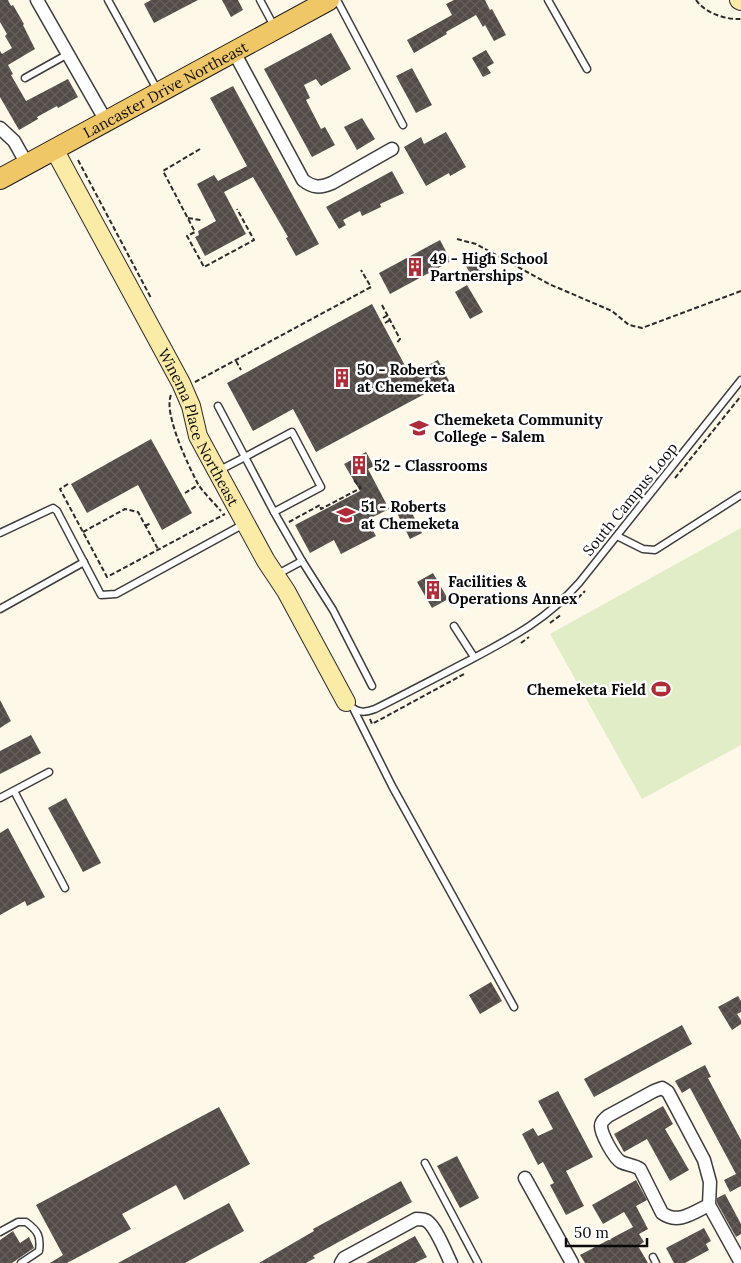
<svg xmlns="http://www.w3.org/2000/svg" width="741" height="1263" viewBox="0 0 741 1263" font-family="Lora,serif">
	<defs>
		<pattern id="building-cross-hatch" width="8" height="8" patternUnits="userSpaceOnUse" patternTransform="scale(1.25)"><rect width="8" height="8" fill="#524b47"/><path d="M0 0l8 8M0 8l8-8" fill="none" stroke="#66605d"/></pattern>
	</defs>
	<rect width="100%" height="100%" fill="#fef8e8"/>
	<polygon fill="#e1edc6" points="741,528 741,745 642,799 550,634"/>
	<g fill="url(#building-cross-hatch)">
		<polygon points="0,0 8,0 11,6 13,5 24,24 23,25 35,49 8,65 13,74 11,75 26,101 68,79 78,97 58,108 57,106 37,117 38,119 19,130 0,97 0,51 2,54 12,48 5,36 7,34 0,22"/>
		<polygon points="151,0 198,0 154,23 144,4"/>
		<polygon points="222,0 238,0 243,10 231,17"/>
		<polygon points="454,0 485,0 490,10 492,9 506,35 494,41 485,25 483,27 476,15 446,32 447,34 414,53 407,40 452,15 446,4"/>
		<polygon points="331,33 351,69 321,86 316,79 304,85 310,98 306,100 321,129 325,127 335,145 312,157 264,69"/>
		<polygon points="486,50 494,63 487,67 491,73 483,77 472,58"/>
		<polygon points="412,68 432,105 416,113 396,76"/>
		<polygon points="233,86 319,244 296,256 286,238 288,237 253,177 224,192 246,234 205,256 195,237 199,235 198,231 216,221 197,184 214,175 218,181 247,166 210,98"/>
		<polygon points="362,118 375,139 357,150 344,127"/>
		<polygon points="446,132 466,167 450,176 449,173 426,186 404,147 421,137 424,144"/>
		<polygon points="392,171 404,193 380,204 381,207 362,216 360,211 343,220 346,225 339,229 326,207"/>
		<polygon points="440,240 451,261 390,294 379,273"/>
		<polygon points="472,251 483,270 472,277 461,257"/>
		<polygon points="467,285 483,312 470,319 455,292"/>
		<polygon points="372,304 410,375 438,360 449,381 316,452 293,409 253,431 227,383"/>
		<polygon points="151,439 192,513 162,530 138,485 87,513 71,484"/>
		<polygon points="366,452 374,466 368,469 389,509 367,520 376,536 341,554 334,540 310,553 295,525 360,491 344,464"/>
		<polygon points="408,505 422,533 410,539 396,511"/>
		<polygon points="433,573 448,599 432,608 417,582"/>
		<polygon points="0,700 11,721 0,728"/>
		<polygon points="31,735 41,753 0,774 0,751"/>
		<polygon points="66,798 101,863 83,872 48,808"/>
		<polygon points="8,828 45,897 27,906 25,901 0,915 0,833"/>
		<polygon points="491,982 502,1001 480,1014 469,995"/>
		<polygon points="738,996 741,1001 741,1012 737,1014 741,1020 741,1024 732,1030 718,1007"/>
		<polygon points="682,1025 692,1044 594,1097 584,1079"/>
		<polygon points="705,1065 711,1077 708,1078 741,1140 741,1186 730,1192 724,1180 736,1174 690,1088 682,1093 675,1081"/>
		<polygon points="558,1091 593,1157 566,1171 584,1206 566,1215 550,1185 554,1183 543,1162 538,1165 522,1134 533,1128 538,1136 553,1129 538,1101"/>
		<polygon points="663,1106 673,1124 665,1129 689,1170 670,1181 647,1139 624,1152 614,1134"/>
		<polygon points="219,1107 250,1164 184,1200 176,1185 122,1214 131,1229 67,1263 50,1263 63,1255 36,1205"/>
		<polygon points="457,1156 479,1198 460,1208 437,1166"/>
		<polygon points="636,1180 647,1200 636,1206 648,1229 639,1234 644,1242 638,1246 648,1263 585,1263 580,1255 633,1227 624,1212 603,1224 592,1205"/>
		<polygon points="401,1181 412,1202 313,1256 315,1258 306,1263 259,1263 314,1231 313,1229"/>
		<polygon points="725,1194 741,1224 741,1234 736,1237 717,1203 717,1198"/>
		<polygon points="229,1203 244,1231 185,1263 118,1263"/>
		<polygon points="704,1228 711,1241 706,1244 709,1250 685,1263 674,1263 666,1248"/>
		<polygon points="13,1231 20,1243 29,1237 34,1248 12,1263 0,1263 0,1240"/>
		<polygon points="415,1236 427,1257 415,1263 366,1263"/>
	</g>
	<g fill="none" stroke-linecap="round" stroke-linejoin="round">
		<g stroke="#3d3d3d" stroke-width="9">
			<g id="lane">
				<polyline points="108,0 158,91"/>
				<polyline points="260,0 275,28"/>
				<polyline points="337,0 403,125"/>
				<polyline points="548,0 587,69"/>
				<polyline points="25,78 68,54"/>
				<polyline points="218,406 245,457 218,471"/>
				<polygon points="292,432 321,487 274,512 245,457"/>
				<polyline points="274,512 302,561 276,575"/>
				<polyline points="0,533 53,508 57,511 101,595 116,594 244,524"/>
				<polyline points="617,536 643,549 655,550 741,495"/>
				<polyline points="302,561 333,610 372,686"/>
				<polyline points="0,609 84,562"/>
				<polyline points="454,626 474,657"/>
				<path d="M347,703C356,712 362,714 375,709C407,693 439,676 470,660C513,637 546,620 579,583L741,380"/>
				<polyline points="354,710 392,786 514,1007"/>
				<polyline points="14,791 65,888"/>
				<polyline points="0,798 49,772"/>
				<polyline points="425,1163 478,1263"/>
				<path d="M0,1232L18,1222H26C38,1231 41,1236 39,1251L21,1263"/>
				<polyline points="653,1257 656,1263"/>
			</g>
		</g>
		<g stroke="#3d3d3d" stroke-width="15">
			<g id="street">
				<polyline points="37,0 106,121"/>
				<path d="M234,52L303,180C313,188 320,188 332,183L392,149"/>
				<polyline points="0,128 14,141 27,164"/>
				<polyline points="525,1178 572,1263"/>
				<path d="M709,1205C694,1212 678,1225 662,1213L640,1169C634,1165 627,1165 621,1162C614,1158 601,1134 601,1126C601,1121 605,1119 608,1116L654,1091L662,1088L668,1092L704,1160L710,1182L709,1205L741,1263"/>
				<path d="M341,1263L344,1258L416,1219C420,1219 424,1219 427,1221C436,1227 446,1253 451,1263"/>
			</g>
		</g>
		<g stroke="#2c2c2c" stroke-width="20">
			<g id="secondary">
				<polyline points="739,0 741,1"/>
				<path id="s1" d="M54,149L181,383L191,406L198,436L205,449L266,561L286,591L346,702"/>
			</g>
		</g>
		<g stroke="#1b1b1b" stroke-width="22">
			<g id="primary">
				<path id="s2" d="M0,179L329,0"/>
			</g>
		</g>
		<g stroke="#2c2c2c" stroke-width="2" stroke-dasharray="5 2.5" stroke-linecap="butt">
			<path d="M696,0C705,13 726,20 741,19"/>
			<polyline points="200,149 163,171 195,232 187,236 204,267 254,240 237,209"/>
			<polyline points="78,160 151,298"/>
			<polyline points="188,218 201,220"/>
			<polyline points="457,239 476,244 549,284 612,311 629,325 642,328 741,291"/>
			<polyline points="382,305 400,339 396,344"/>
			<polyline points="383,318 388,315"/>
			<polyline points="385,323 390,320"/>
			<polyline points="236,361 241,370"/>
			<polyline points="195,382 371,287 361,270"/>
			<path d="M171,395C163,413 189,467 198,484C201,490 216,505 221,511"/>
			<polyline points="675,478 741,396"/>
			<polyline points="68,484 60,489 107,577 225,514"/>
			<polyline points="185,493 198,485"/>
			<polyline points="289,522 320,505 321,509 361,488 353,479"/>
			<polyline points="145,526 151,523"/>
			<polyline points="83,532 125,509 138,512 158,549"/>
			<polyline points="578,598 585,591"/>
			<polyline points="550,623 562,614"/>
			<polyline points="521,643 529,637"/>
			<polyline points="370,719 372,724 466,673"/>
		</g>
		<use href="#lane" stroke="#fff" stroke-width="6"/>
		<use href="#street" stroke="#fff" stroke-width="12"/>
		<use href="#secondary" stroke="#faeca7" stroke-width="18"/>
		<use href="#primary" stroke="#f0c766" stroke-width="20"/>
	</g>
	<defs>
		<g id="building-bare" transform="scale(1.5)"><path d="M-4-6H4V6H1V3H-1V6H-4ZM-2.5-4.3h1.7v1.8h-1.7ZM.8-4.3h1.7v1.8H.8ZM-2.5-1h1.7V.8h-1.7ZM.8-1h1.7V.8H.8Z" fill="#b02c39" stroke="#fff" stroke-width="2.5" paint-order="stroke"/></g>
		<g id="university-bare" transform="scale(1.5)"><path d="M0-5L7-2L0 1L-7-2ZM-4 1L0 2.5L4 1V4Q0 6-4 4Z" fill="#b02c39" stroke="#fff" stroke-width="2.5" paint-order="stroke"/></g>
		<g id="school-bare" transform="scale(1.5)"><path d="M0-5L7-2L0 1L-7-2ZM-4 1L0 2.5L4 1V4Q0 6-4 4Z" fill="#b02c39" stroke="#fff" stroke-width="2.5" paint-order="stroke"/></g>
		<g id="stadium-bare" transform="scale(1.5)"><path d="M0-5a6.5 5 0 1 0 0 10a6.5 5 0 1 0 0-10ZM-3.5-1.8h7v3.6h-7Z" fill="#b02c39" stroke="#fff" stroke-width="2.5" paint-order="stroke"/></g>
	</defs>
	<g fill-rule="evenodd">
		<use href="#building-bare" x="415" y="267"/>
		<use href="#building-bare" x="342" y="378"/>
		<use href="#university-bare" x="419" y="428"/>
		<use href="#building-bare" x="359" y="465"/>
		<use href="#school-bare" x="346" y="515"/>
		<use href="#building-bare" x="433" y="590"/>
		<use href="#stadium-bare" x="661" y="689"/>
	</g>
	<g text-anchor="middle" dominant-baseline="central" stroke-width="5" stroke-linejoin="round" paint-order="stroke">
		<g font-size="15" fill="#0a0a0a" stroke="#fff">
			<text stroke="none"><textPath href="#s2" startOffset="188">Lancaster Drive Northeast</textPath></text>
			<text stroke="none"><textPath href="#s1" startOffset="314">Winema Place Northeast</textPath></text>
			<text transform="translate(630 499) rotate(-51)">South Campus Loop</text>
		</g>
		<g font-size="15" font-weight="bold" fill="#0a0a0a" stroke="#fff" text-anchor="start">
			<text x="430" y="258">49 - High School<tspan x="430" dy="17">Partnerships</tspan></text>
			<text x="357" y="369">50 - Roberts<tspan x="357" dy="17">at Chemeketa</tspan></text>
			<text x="434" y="419">Chemeketa Community<tspan x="434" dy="17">College - Salem</tspan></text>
			<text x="374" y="465">52 - Classrooms</text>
			<text x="361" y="506">51 - Roberts<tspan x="361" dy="17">at Chemeketa</tspan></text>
			<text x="448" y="581">Facilities &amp;<tspan x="448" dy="17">Operations Annex</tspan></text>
			<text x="646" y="689" text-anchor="end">Chemeketa Field</text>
		</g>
	</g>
	<path d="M566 1238v8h81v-8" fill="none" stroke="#0a0a0a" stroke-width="2.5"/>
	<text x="574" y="1238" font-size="15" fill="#0a0a0a" stroke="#ffffff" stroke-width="4" paint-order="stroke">50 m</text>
</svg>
